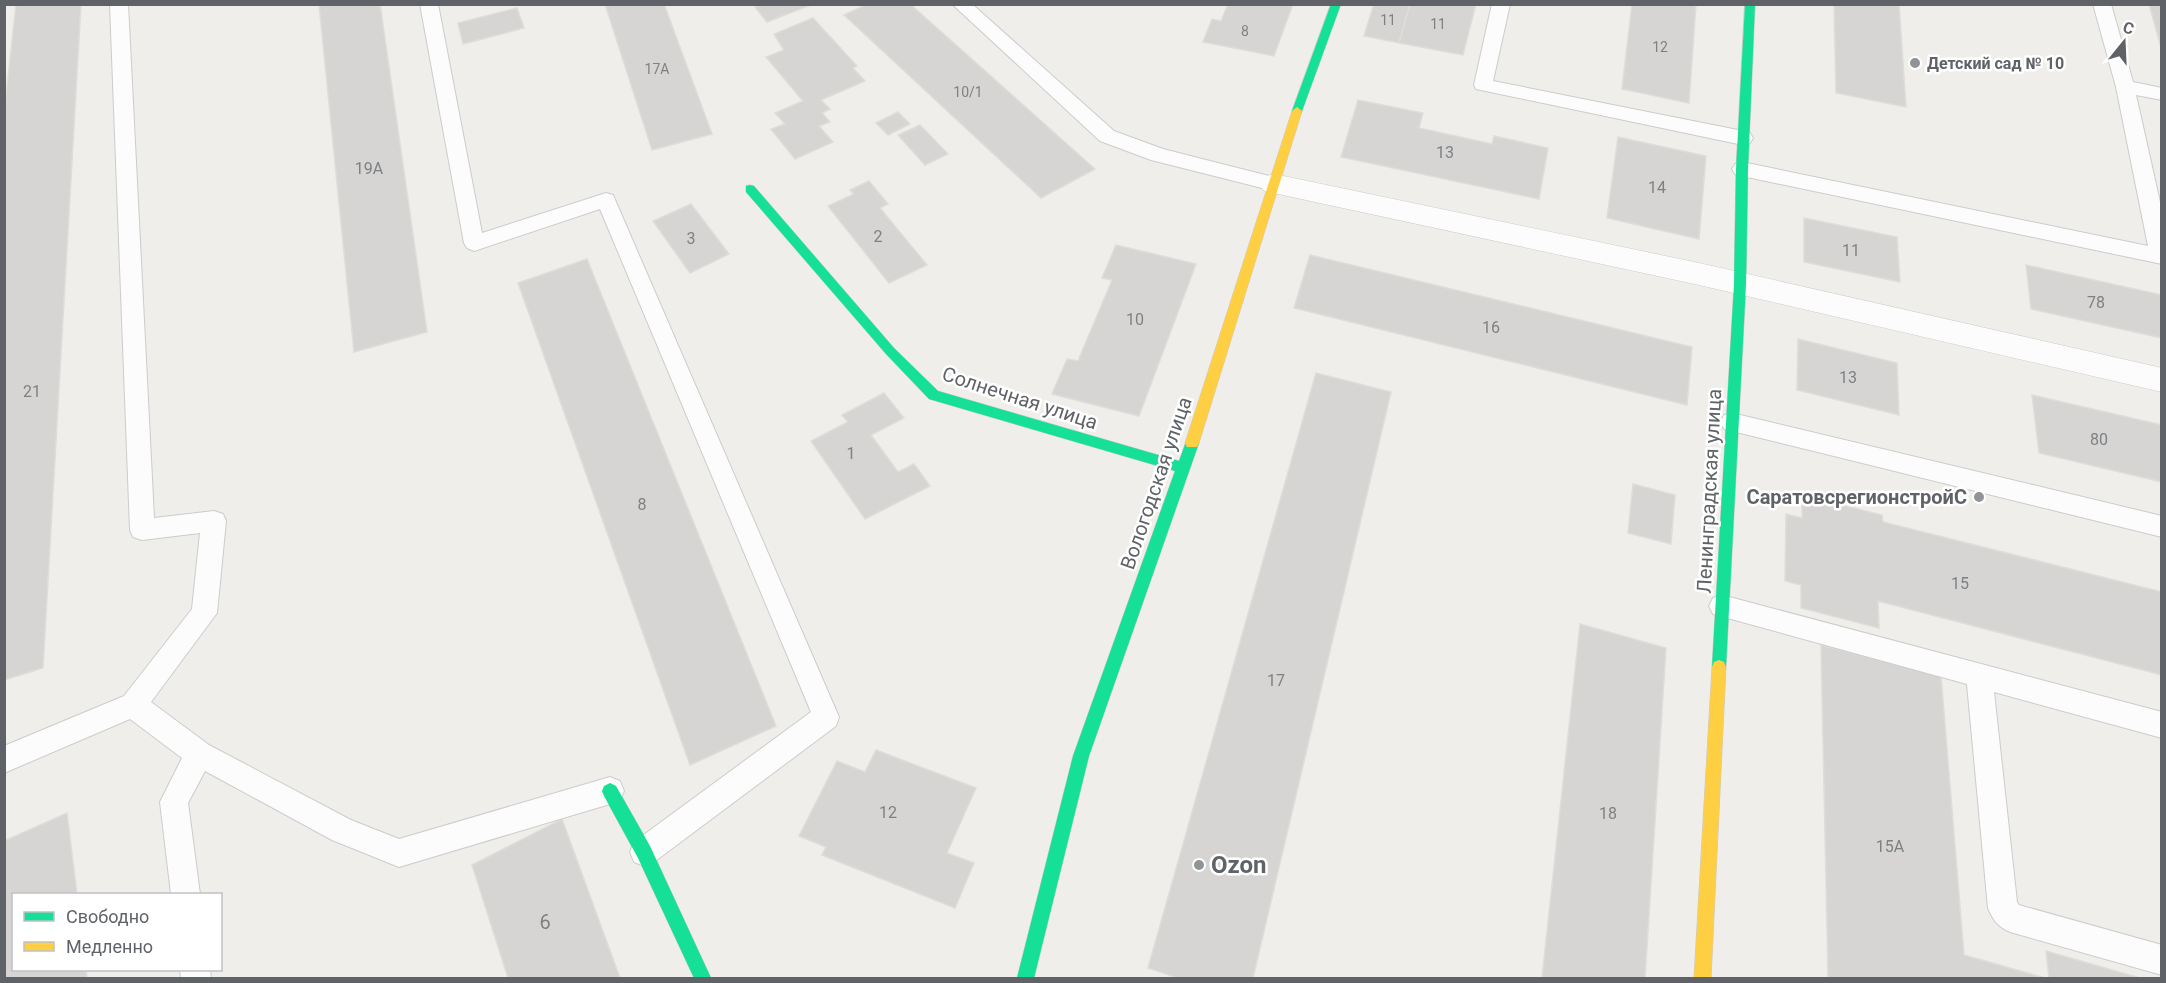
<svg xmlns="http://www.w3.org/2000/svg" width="2166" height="983" viewBox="0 0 2166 983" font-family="Roboto,sans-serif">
	<rect width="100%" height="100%" fill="#efeeea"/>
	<g fill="#d6d5d3" stroke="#deddd9" stroke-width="1.5">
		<polygon points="16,4 81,4 43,668 4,680 4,115"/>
		<polygon points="319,4 380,4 427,332 354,352"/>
		<polygon points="605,4 664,4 712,134 652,150"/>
		<polygon points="762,4 813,4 767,22 755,7"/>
		<polygon points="868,4 910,4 1095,169 1041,198 844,15"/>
		<polygon points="1228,4 1293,4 1274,56 1203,42 1212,19 1221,21"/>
		<polygon points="1374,4 1410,4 1399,43 1364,36"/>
		<polygon points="1410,4 1476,4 1463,55 1399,43"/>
		<polygon points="1632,4 1696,4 1689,103 1622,89"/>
		<polygon points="1834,4 1899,4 1906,107 1836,93"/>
		<polygon points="2149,4 2162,4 2162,51"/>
		<polygon points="517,8 524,28 463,44 458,23"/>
		<polygon points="813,18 857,66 853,68 865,81 821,100 830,109 822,113 830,122 819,126 833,142 795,159 771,129 785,124 775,113 803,101 766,57 784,50 774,34"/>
		<polygon points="1358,100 1423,113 1419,128 1492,144 1494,136 1548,148 1539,199 1341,157"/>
		<polygon points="898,112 910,124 888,135 876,123"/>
		<polygon points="920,125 948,154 925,165 898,135"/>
		<polygon points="1618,137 1706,156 1699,239 1607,218"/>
		<polygon points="869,181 888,204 880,208 927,265 889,283 828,206 854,194 850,190"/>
		<polygon points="691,204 729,254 690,273 653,221"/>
		<polygon points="1804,218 1897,237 1900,282 1804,262"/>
		<polygon points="1116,245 1196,264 1139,416 1052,394 1067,359 1078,361 1112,280 1102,278"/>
		<polygon points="1310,255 1692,347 1687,405 1294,308"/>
		<polygon points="587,259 776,726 690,765 518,283"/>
		<polygon points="2026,265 2162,295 2162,338 2031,309"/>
		<polygon points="1798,339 1897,363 1899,415 1797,390"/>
		<polygon points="1316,373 1391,392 1253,978 1178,978 1148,968"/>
		<polygon points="884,393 904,418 871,435 898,472 914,464 930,486 865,519 811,441 848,422 842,415"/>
		<polygon points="2032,395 2162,425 2162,482 2039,453"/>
		<polygon points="1633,484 1675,495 1671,544 1628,533"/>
		<polygon points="1802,495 1882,515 1883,522 2162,592 2162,675 1878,601 1879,628 1801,608 1801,585 1785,581 1786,514 1802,518"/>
		<polygon points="1580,624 1666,648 1645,978 1542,978"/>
		<polygon points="1821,645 1941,676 1964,955 2045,978 1828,978"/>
		<polygon points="876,750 976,788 947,853 974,863 955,908 822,855 826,847 799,836 837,761 865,772"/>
		<polygon points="67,813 77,894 14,894 14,970 86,970 87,978 4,978 4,841"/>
		<polygon points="562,819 620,978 508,978 472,865"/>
		<polygon points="2046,951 2140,978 2049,978"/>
	</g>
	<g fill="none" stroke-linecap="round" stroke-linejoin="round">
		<g stroke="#cbcccc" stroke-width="2">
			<g id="lane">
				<polygon points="110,4 128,4 154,518 214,511 223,514 226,521 217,613 151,702 209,745 351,820 399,839 610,777 620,781 624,791 620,801 399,867 332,840 205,771 188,803 200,894 171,894 160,802 182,758 130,719 4,773 4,746 124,696 192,609 200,533 142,540 133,537 130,530"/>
				<polygon points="420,4 438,4 482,233 606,193 613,195 839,717 836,726 654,862 644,866 634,862 630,852 634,842 811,712 600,209 474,251 467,248 464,243"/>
				<polygon points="952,4 972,4 1114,131 1163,149 1281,179 1284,184 1281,189 1274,191 1151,160 1100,141"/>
				<polygon points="1492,4 1510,4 1493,81 1743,131 1750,133 1753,138 1750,143 1743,145 1476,89 1474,85"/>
				<polygon points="2093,4 2111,4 2133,82 2162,88 2162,100 2136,95 2162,211 2162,264 1742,176 1735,174 1732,169 1735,164 1742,162 2148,246 2116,87"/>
				<polygon points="1732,413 2162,516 2162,537 1732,431 1724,429 1720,422 1724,415"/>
				<path d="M1722,595L2162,712V738L1994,692L2017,902L2019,905L2162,945V975L2010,932C1998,927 1993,920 1988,908L1967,684L1713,614L1709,606L1713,598Z"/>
				<polygon points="180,970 210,970 211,978 181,978"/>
			</g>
		</g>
		<g stroke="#cbcccc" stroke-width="1">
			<polygon id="street" points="1274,174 1699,263 2162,368 2162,392 1699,285 1264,191 1260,184 1264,177"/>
		</g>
		<g stroke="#cacacb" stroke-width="1">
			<g id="fast">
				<polygon points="1331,4 1341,4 1302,111 1301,114 1293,114 1292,111"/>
				<polygon points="1745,4 1755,4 1748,169 1746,284 1726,667 1724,672 1719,674 1714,672 1712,667 1734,284 1736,169"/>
				<polygon points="750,185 754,186 894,348 938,391 1179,461 1187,439 1197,439 1199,443 1089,756 1034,978 1017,978 1073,756 1175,471 929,399 886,354 746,192 746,186"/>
				<polygon points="610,783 616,786 650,846 711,978 694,978 638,858 604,796 602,791 604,786"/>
			</g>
		</g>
		<g stroke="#cacacb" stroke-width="1">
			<g id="slow">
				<polygon points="1297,107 1302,111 1199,443 1197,447 1187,447 1185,443 1292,111"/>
				<polygon points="1719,660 1724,662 1726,667 1711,978 1694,978 1712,667 1714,662"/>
			</g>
		</g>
		<use href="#lane" fill="#fdfcfc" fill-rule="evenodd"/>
		<use href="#street" fill="#fdfcfc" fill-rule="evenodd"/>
		<use href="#fast" fill="#16e098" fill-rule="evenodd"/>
		<use href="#slow" fill="#ffcf43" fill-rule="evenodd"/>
	</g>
	<g fill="#919496" stroke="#fff" stroke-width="2">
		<circle cx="1915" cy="63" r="6"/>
		<circle cx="1979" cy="497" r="6"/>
		<circle cx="1199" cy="865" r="6"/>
	</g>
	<g text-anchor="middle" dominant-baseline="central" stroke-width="5" stroke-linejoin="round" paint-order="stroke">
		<g font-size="14" fill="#7e8184">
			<text x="1388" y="20">11</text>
			<text x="1438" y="24">11</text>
			<text x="1245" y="31">8</text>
			<text x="1660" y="47">12</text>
			<text x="657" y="69">17А</text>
			<text x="968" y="92">10/1</text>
		</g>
		<g font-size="16" font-weight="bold" fill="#5f6368" stroke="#fff" text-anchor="start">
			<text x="1927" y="63">Детский сад № 10</text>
		</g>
		<g font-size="16" fill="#7e8184">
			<text x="1445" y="152">13</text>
			<text x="369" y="168">19А</text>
			<text x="1657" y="187">14</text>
			<text x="878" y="236">2</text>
			<text x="691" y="238">3</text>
			<text x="1851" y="250">11</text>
			<text x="2096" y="302">78</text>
			<text x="1135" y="319">10</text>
			<text x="1491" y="327">16</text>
			<text x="1848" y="377">13</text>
			<text x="32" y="391">21</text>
			<text x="2099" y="439">80</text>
			<text x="851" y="453">1</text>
			<text x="642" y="504">8</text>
			<text x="1960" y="583">15</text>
			<text x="1276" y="680">17</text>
			<text x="888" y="812">12</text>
			<text x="1608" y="813">18</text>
			<text x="1890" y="846">15А</text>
		</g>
		<g font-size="20" fill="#5f6368" stroke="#fff">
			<text transform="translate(1020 398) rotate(18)">Солнечная улица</text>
			<text transform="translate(1156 483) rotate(-71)">Вологодская улица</text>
			<text transform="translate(1709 491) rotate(-87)">Ленинградская улица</text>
		</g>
		<g font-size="20" font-weight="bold" fill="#5f6368" stroke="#fff" text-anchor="end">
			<text x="1967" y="497">СаратовсрегионстройС</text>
		</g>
		<g font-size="20" fill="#7e8184">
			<text x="545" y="922">6</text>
		</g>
		<g font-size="24" font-weight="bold" fill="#5f6368" stroke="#fff" text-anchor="start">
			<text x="1211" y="865">Ozon</text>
		</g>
	</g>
	<rect width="2166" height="983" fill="none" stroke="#5f6368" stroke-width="12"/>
	<rect x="12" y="893" width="210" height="78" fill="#ffffff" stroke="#bfc1c3" stroke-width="1.5"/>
	<rect x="24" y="912" width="30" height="9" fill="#16e098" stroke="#bfc1c3" stroke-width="1.5"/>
	<text x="66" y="923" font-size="18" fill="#5f6368">Свободно</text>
	<rect x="24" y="942" width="30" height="9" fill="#ffcf43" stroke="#bfc1c3" stroke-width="1.5"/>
	<text x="66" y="953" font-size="18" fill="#5f6368">Медленно</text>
	<g transform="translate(2124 42) rotate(18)" stroke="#ffffff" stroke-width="4.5" paint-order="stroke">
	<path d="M0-4.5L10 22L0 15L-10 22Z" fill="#5f6368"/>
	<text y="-9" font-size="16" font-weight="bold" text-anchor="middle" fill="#5f6368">С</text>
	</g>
</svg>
